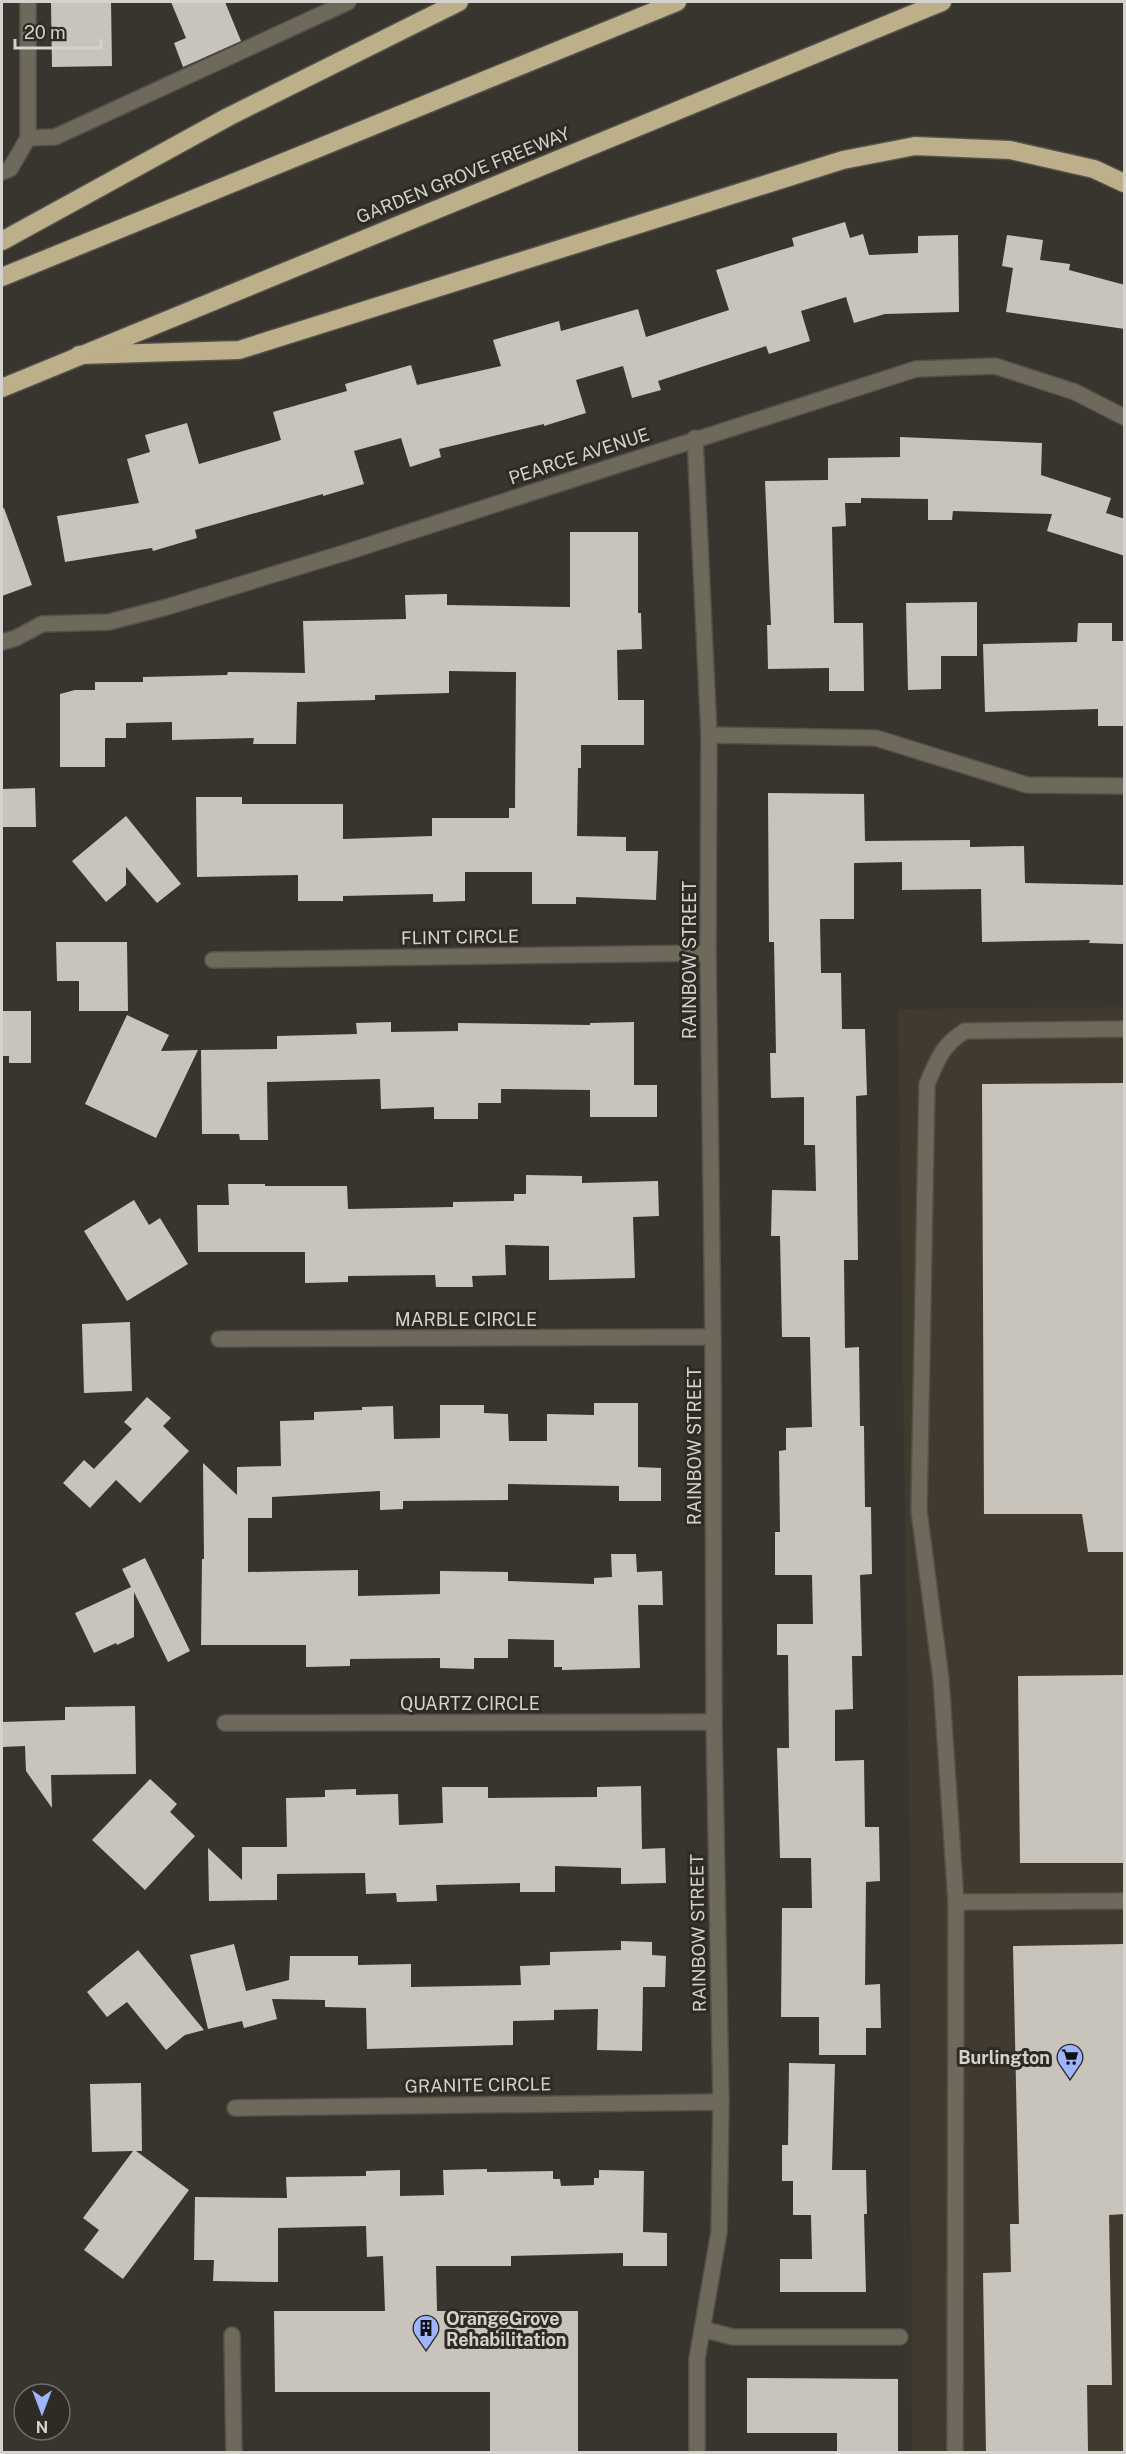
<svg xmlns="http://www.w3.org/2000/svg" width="1126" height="2454" viewBox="0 0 1126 2454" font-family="'Public Sans',sans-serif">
	<rect width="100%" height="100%" fill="#37352e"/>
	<polygon fill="#403b2e" points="1124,1007 1124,2452 912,2452 910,1869 898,1009"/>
	<g fill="#c8c4bc">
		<polygon points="51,2 111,2 112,66 52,67"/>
		<polygon points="171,2 225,2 241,41 183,67 174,43 186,38"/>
		<polygon points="845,222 850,238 863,234 869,255 918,253 918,236 958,235 959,312 885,314 854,323 846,297 801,311 810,341 769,354 766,346 658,381 661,390 632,398 623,366 576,380 586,413 544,426 544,424 439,449 441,457 410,467 401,438 354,451 364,484 323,496 323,494 195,530 197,538 153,551 152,548 65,562 57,516 139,503 127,459 150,452 145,435 187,423 199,464 281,440 273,412 347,391 345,384 411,365 417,385 501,366 493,340 559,321 561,331 638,309 646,337 729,310 716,270 794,246 792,238"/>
		<polygon points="1007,235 1043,240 1040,260 1070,264 1069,270 1125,285 1125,329 1006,312 1013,268 1002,266"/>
		<polygon points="900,437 1042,443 1041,475 1111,498 1106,513 1125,519 1125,556 1047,531 1052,514 953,511 952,520 928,520 928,499 861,498 861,503 845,503 846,526 832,527 834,623 863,623 864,691 829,691 829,668 768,669 767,625 771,625 765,481 828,480 828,458 900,457"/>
		<polygon points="4,508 32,585 2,596 2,509"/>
		<polygon points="570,532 638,532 638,613 641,613 642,649 617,650 618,700 644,700 644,745 581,745 581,768 578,768 577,836 626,837 626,851 658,851 656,900 576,897 576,904 532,904 532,872 465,872 465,901 433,902 433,894 343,896 343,901 298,901 298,875 197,877 196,797 242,797 242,804 343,804 343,839 432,836 432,818 509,818 509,808 515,808 516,672 449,671 449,693 375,695 375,700 297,702 296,744 253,744 254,738 172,740 172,722 126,723 126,738 105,738 105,767 60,767 60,694 75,690 95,690 95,682 143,682 143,677 227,675 228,672 305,673 303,621 406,619 405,595 447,594 447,605 570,607"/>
		<polygon points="977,602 977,656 941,656 941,689 908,690 906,603"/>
		<polygon points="1078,623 1112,623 1112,641 1125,641 1125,726 1098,726 1098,709 985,712 983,644 1077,642"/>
		<polygon points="35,788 36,827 2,827 2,789"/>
		<polygon points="768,793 864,794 865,841 970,840 970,847 1024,846 1025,883 1125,885 1125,944 1089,943 1090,940 982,942 981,889 902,890 902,862 854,863 854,919 820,919 821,973 841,973 842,1029 865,1029 867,1095 856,1096 858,1260 844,1260 845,1348 859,1347 860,1426 864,1426 865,1507 871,1507 872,1574 860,1575 862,1656 852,1656 853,1709 835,1710 835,1761 864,1760 865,1827 879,1827 880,1881 866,1882 865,1985 880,1984 881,2028 866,2028 866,2055 819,2055 819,2017 781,2017 782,1908 812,1908 811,1858 780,1858 777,1748 789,1748 788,1655 777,1655 777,1624 813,1624 812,1575 775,1575 775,1532 780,1532 779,1451 786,1450 786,1428 812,1427 810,1337 782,1337 780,1236 771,1236 772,1190 816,1191 815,1145 804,1145 804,1097 771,1098 770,1053 776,1053 774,942 769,942"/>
		<polygon points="126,816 181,884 157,903 126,867 126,885 106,902 72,861"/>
		<polygon points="56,942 127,942 128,1011 79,1011 79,981 57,981"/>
		<polygon points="2,1011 31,1011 31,1063 9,1063 9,1056 2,1056"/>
		<polygon points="127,1015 169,1035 161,1051 198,1050 156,1138 85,1104"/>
		<polygon points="391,1022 391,1032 458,1031 458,1023 590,1025 590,1023 634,1022 634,1085 657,1085 657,1117 590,1117 590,1090 501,1089 501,1103 478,1103 478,1119 434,1119 434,1107 381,1109 380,1079 267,1082 268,1140 240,1140 239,1134 202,1134 201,1050 277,1049 277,1036 357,1034 356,1023"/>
		<polygon points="1125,1083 1125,1552 1088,1552 1082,1514 984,1514 982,1084"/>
		<polygon points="526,1175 582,1176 582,1183 658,1181 659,1216 633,1217 635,1278 549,1280 549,1246 505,1245 506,1275 472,1276 473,1287 436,1287 435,1275 348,1276 348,1282 305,1283 305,1252 198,1252 197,1205 229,1205 228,1184 265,1184 265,1186 347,1186 348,1209 453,1207 453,1202 514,1201 514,1194 526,1194"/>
		<polygon points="134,1200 149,1225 160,1218 188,1264 127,1301 84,1231"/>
		<polygon points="130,1322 132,1391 84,1393 82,1324"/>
		<polygon points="147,1397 171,1418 163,1426 189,1451 140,1503 116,1480 90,1508 63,1483 84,1460 94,1469 132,1429 124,1422"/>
		<polygon points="594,1403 638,1403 638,1467 661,1468 661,1501 619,1501 619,1486 508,1484 508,1500 403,1501 403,1509 380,1510 380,1491 272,1497 272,1518 248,1518 248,1572 358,1570 358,1596 440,1594 440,1571 508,1572 508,1581 594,1584 594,1578 612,1577 611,1554 636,1554 637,1572 662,1571 663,1605 638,1605 640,1668 562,1670 562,1667 554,1667 554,1640 508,1639 508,1658 474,1658 474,1669 440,1668 440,1658 350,1659 350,1666 306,1667 306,1645 201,1645 202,1559 204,1559 203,1463 237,1495 237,1467 281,1466 280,1421 314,1420 314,1412 362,1410 362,1407 393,1406 394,1439 440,1438 440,1405 484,1405 484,1413 508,1414 509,1441 547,1441 547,1414 594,1415"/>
		<polygon points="145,1558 190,1651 168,1662 134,1592 134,1637 117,1645 116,1643 94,1653 75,1613 131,1587 122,1569"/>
		<polygon points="1125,1675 1125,1863 1020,1863 1018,1676"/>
		<polygon points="135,1706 136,1774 51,1775 52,1808 26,1771 25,1746 2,1747 2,1722 65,1720 65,1707"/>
		<polygon points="150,1779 177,1804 170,1812 195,1836 145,1890 92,1840"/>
		<polygon points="641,1786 642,1849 665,1848 666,1883 621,1884 621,1868 555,1866 555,1892 520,1892 520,1883 436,1885 437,1901 397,1902 396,1893 366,1894 365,1873 277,1874 277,1900 209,1901 208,1848 242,1880 242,1847 287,1847 286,1798 325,1797 325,1790 356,1789 356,1795 398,1794 399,1825 443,1823 442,1787 488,1787 488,1798 597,1797 597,1787"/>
		<polygon points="621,1941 652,1942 652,1955 666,1956 665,1987 643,1987 642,2051 597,2050 598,2009 554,2010 554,2020 513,2021 513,2045 367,2049 366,2008 325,2007 325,2000 272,1999 277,2019 244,2028 242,2021 208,2029 190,1955 234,1944 246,1991 289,1980 290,1956 358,1956 358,1965 411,1964 411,1987 521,1985 520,1966 550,1965 550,1952 621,1950"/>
		<polygon points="1125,1944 1125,2214 1109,2215 1112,2385 1087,2385 1088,2452 986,2452 983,2273 1011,2272 1010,2224 1019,2224 1013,1946"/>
		<polygon points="138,1950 204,2030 185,2035 166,2050 127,2002 107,2017 87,1992"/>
		<polygon points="789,2063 835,2064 832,2170 866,2170 867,2214 864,2214 866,2292 780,2292 780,2259 812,2259 811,2215 793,2215 793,2181 782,2181 782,2145 788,2145"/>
		<polygon points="141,2083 142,2151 136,2151 189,2190 123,2279 84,2250 99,2230 83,2218 133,2151 92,2152 90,2084"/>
		<polygon points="487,2169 487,2172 553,2171 553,2179 560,2179 561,2186 594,2185 594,2178 599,2178 599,2170 644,2171 643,2232 667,2233 667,2266 623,2266 623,2253 511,2256 511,2266 436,2266 437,2311 578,2311 578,2452 490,2452 490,2392 275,2392 274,2311 385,2311 383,2256 367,2257 366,2226 278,2228 278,2282 213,2281 214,2260 194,2260 195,2197 287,2198 286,2177 366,2176 366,2171 400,2170 400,2196 444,2195 443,2170"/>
		<polygon points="747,2378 898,2379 898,2452 837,2452 837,2433 747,2433"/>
	</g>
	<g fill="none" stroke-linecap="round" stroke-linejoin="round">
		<g stroke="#53514b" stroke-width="18">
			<g id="minor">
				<polyline points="28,2 28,138"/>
				<polyline points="28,138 55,137 348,2"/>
				<polyline points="2,172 10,169 28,138"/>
				<polyline points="695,438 709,735 708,953 713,1337 714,1722 721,2102 719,2232 697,2359 697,2452"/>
				<polyline points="2,642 16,638 42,624 109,622 167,607 344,553 916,369 995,366 1075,392 1124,417"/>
				<polyline points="709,735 876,738 1027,785 1124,786"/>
				<polyline points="213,960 708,953"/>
				<polyline points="219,1339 713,1337"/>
				<polyline points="225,1723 714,1722"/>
				<polyline points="956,1902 1124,1901"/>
				<polyline points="235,2108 721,2102"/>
				<polyline points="702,2329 733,2337 900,2337"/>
				<polyline points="232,2335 234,2452"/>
				<path d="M955,2452L956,1902L941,1679L919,1511L927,1084C937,1061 942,1045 965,1031L1124,1029"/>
			</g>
		</g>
		<g stroke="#53514b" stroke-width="21">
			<g id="highway">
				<polyline points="2,241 228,117 459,2"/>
				<polyline points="2,277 677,2"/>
				<polyline points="79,355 239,350 843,160 915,146 1010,150 1094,169 1124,183"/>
				<polyline points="2,388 942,2"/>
			</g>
		</g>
		<use href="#minor" stroke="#6e695a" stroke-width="15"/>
		<use href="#highway" stroke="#bcaf8a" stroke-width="18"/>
	</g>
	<defs>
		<g id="supermarket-pin" transform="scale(1.35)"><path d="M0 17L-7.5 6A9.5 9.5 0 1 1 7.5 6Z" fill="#9eb4fd" stroke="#2d2b24"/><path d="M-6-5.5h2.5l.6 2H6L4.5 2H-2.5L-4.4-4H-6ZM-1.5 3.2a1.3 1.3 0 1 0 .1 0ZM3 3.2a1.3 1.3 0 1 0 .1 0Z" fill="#111"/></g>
		<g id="building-pin" transform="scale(1.35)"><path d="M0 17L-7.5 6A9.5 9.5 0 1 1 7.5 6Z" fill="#9eb4fd" stroke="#2d2b24"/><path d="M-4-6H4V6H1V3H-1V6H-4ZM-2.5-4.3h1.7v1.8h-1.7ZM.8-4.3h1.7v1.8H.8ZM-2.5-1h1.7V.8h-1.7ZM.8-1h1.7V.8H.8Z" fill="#111"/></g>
	</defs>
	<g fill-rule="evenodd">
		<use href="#supermarket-pin" x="1070" y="2057"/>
		<use href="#building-pin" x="426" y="2328"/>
	</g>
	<g text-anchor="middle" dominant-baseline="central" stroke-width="6" stroke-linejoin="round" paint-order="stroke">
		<g font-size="18" fill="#d4d2ce" stroke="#2d2b24">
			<text transform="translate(463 175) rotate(-22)">GARDEN GROVE FREEWAY</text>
			<text transform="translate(579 456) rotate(-18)">PEARCE AVENUE</text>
			<text transform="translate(460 937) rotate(-1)">FLINT CIRCLE</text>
			<text transform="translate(689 960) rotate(-90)">RAINBOW STREET</text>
			<text x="466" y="1319">MARBLE CIRCLE</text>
			<text transform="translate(694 1446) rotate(-90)">RAINBOW STREET</text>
			<text x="470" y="1703">QUARTZ CIRCLE</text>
			<text transform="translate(698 1933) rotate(-91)">RAINBOW STREET</text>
			<text transform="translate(478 2085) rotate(-1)">GRANITE CIRCLE</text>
		</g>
		<g font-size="18" font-weight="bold" fill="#d4d2ce" stroke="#2d2b24" text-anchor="end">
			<text x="1050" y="2057">Burlington</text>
			<text x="446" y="2318" text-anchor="start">OrangeGrove<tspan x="446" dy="21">Rehabilitation</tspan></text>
		</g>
	</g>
	<rect width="1126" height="2454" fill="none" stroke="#d4d2ce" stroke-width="6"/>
	<g transform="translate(42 2412) rotate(180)"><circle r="28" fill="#2d2b24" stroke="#706e68" stroke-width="1.5"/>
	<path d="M0-4.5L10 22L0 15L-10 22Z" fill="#9eb4fd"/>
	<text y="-9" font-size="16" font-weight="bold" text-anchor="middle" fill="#d4d2ce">N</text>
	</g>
	<path d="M15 39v9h86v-9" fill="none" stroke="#d4d2ce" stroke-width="3"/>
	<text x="24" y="39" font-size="18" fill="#d4d2ce" stroke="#2d2b24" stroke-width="4.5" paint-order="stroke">20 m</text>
</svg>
